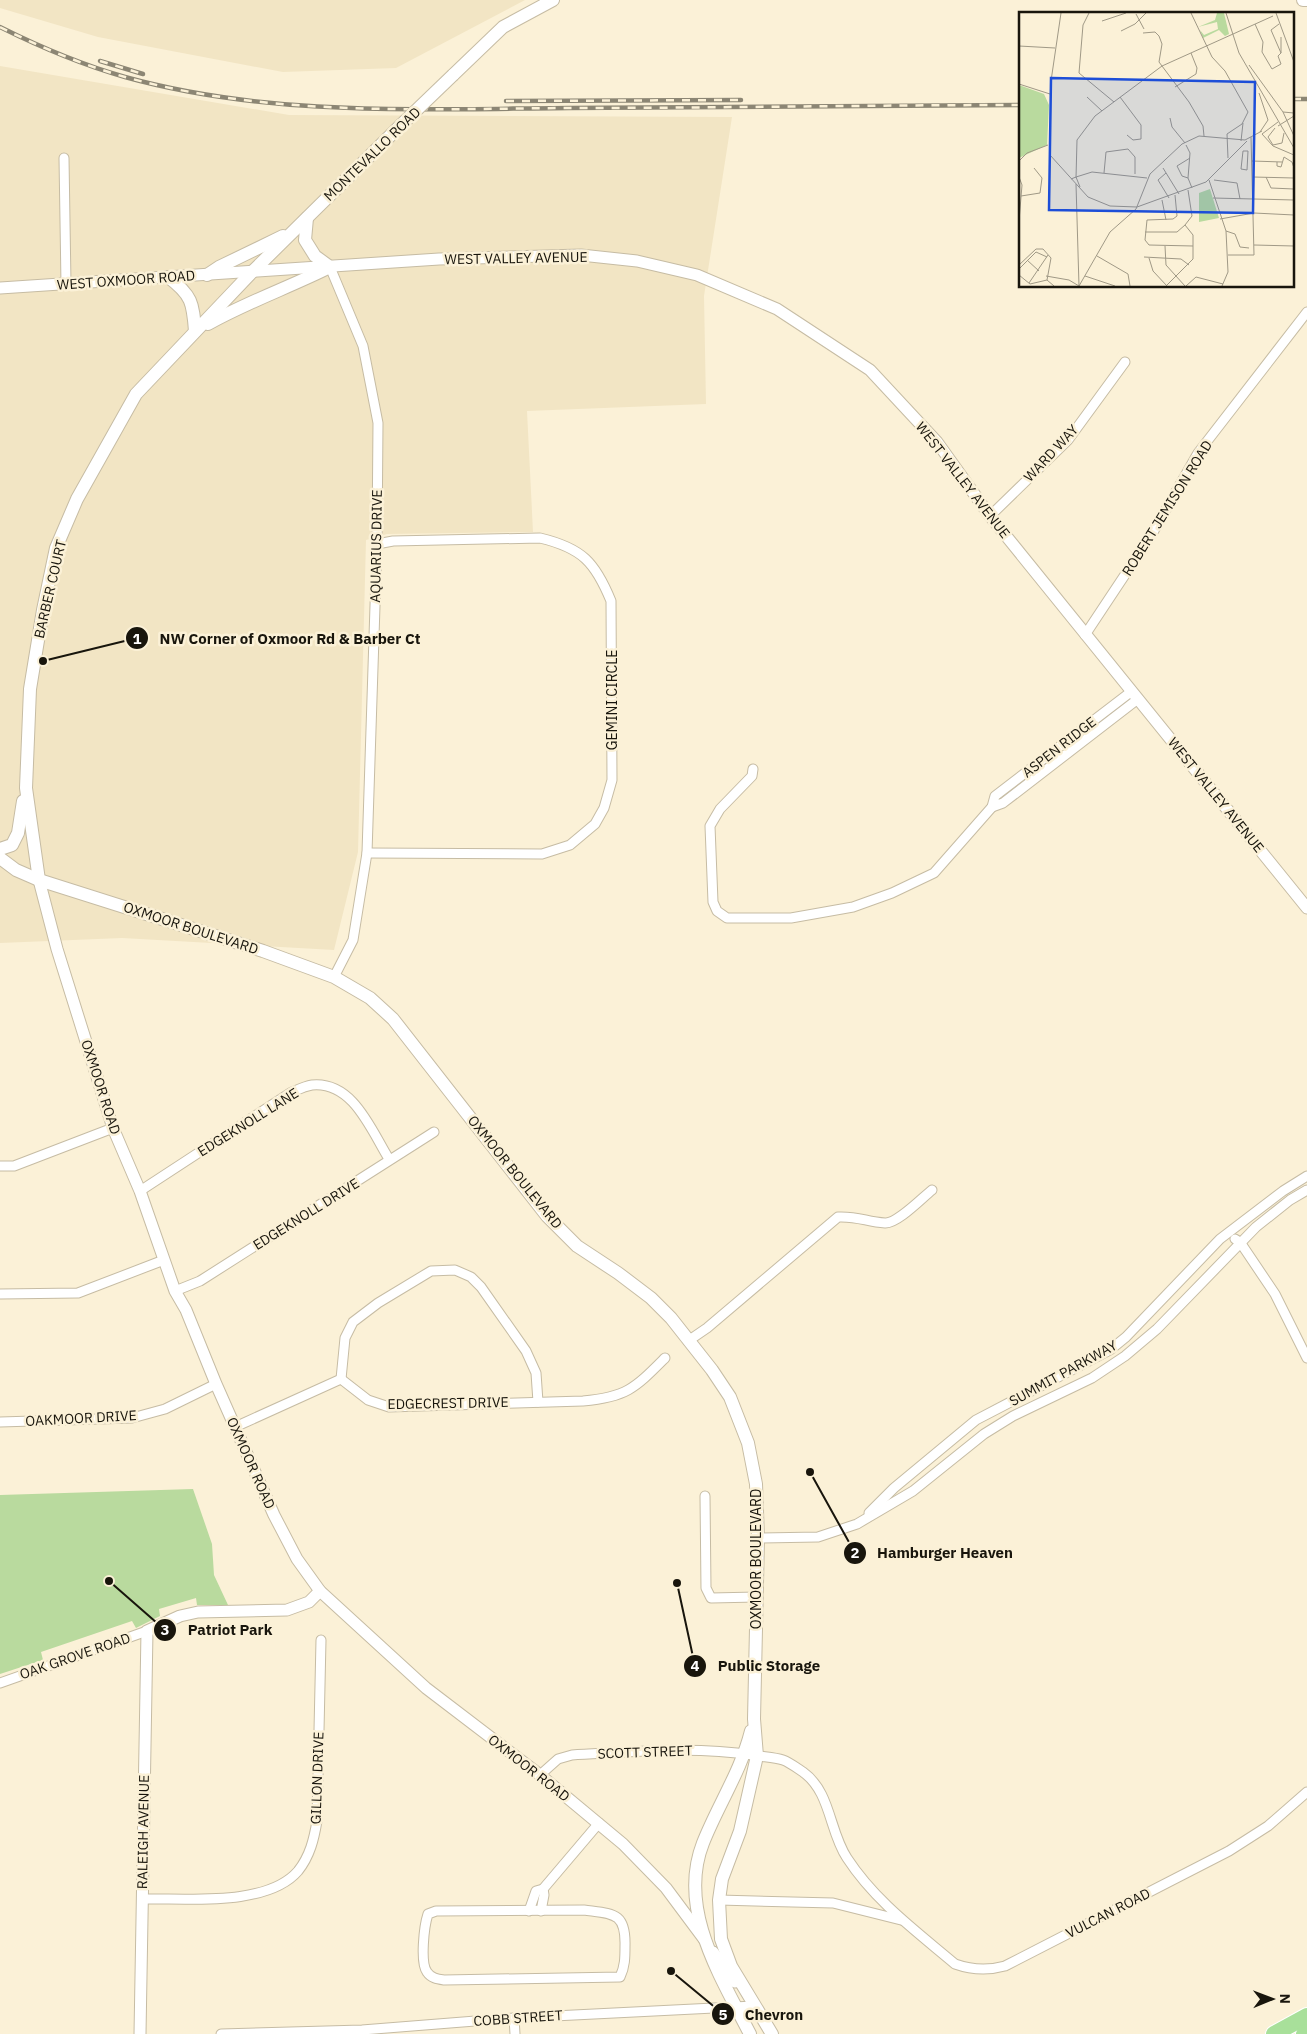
<svg xmlns="http://www.w3.org/2000/svg" width="1307" height="2034" viewBox="0 0 1307 2034" font-family="'IBM Plex Sans',sans-serif">
	<rect width="100%" height="100%" fill="#fbf1d7"/>
	<g fill="#f2e5c4">
		<polygon points="0,0 525,0 396,68 283,72 98,37 0,8"/>
		<polygon points="0,66 289,115 732,117 704,296 706,404 527,411 533,532 387,534 366,540 358,852 334,950 122,938 0,943"/>
	</g>
	<polygon fill="#b9da9e" points="193,1489 212,1544 214,1575 228,1605 197,1605 196,1598 159,1609 160,1616 136,1628 132,1621 41,1652 43,1660 0,1674 0,1495"/>
	<g fill="none" stroke-linecap="round" stroke-linejoin="round">
		<g stroke="#c6bca4" stroke-width="11">
			<g id="minor">
				<polyline points="64,158 66,284"/>
				<polyline points="330,267 363,346 378,423 377,544 367,853 353,940 334,977"/>
				<polyline points="990,516 1068,440 1125,362"/>
				<polyline points="1085,635 1152,534 1198,453 1307,312"/>
				<polyline points="753,769 752,776 720,809 710,826 713,902 717,911 727,918 791,918 853,907 892,893 934,873 992,807 995,796 1132,691"/>
				<polyline points="992,807 1003,803 1138,699"/>
				<path d="M367,853L542,854L570,845L595,824L604,808L612,780L611,601C595,562 582,548 540,538L393,541L377,544"/>
				<polyline points="0,1166 14,1166 113,1128"/>
				<path d="M140,1191L290,1093C297,1090 305,1086 312,1085C353,1081 371,1130 389,1159"/>
				<polyline points="1235,1239 1240,1242 1275,1294 1307,1358"/>
				<polyline points="175,1291 200,1281 434,1132"/>
				<polyline points="0,1294 78,1293 164,1260"/>
				<path d="M688,1341L707,1328L838,1217C858,1216 867,1222 885,1223C897,1224 922,1198 932,1190"/>
				<path d="M341,1379L368,1400L389,1407L583,1401C627,1397 635,1388 665,1358"/>
				<polyline points="341,1379 345,1338 353,1322 378,1303 431,1271 455,1270 471,1277 481,1287 526,1351 536,1373 538,1402"/>
				<polyline points="0,1422 132,1418 165,1409 216,1384"/>
				<polyline points="235,1427 341,1379"/>
				<polyline points="705,1496 706,1588 711,1598 757,1597"/>
				<polyline points="869,1513 894,1488 976,1420 1110,1350 1126,1337 1220,1239 1283,1191 1307,1176"/>
				<polyline points="758,1538 818,1537 857,1524 913,1491 984,1434 1013,1416 1092,1378 1125,1356 1157,1329 1256,1227 1290,1200 1307,1190"/>
				<polyline points="0,1683 147,1631"/>
				<path d="M540,1775L558,1759L572,1755C632,1752 693,1746 753,1755C763,1757 774,1757 783,1760C789,1762 797,1768 803,1772C831,1792 829,1831 847,1858C875,1901 916,1931 955,1964C972,1970 987,1971 1005,1966L1229,1851L1268,1826L1307,1792"/>
				<path d="M143,1899C186,1898 267,1907 298,1871C310,1856 314,1839 317,1821L321,1640"/>
				<polyline points="719,1900 833,1903 901,1920"/>
				<path d="M584,1910C613,1914 626,1912 625,1946C625,1957 625,1967 620,1977L444,1980C437,1979 431,1978 427,1972C420,1963 424,1926 428,1914L436,1911Z"/>
				<polyline points="529,1911 536,1891 543,1889 599,1823"/>
				<polyline points="541,1911 544,1895 543,1889"/>
				<polyline points="514,2018 515,2034"/>
				<polyline points="221,2034 362,2030 514,2018 754,2006"/>
			</g>
		</g>
		<g stroke="#c6bca4" stroke-width="13">
			<g id="tertiary">
				<polyline points="0,288 439,259 581,255 637,261 697,275 777,309 870,370 937,442 990,516 1307,908"/>
				<polyline points="39,880 57,949 113,1128 140,1191 175,1291 186,1310 216,1384 274,1515 297,1559 320,1591 426,1688 540,1775 623,1844 666,1888 704,1939"/>
				<polyline points="713,1952 735,1982"/>
				<polyline points="140,2034 147,1631 180,1616 198,1612 287,1610 309,1602 320,1591"/>
			</g>
		</g>
		<g stroke="#c6bca4" stroke-width="14">
			<g id="secondary">
				<polyline points="1303,0 1307,0"/>
				<polyline points="453,75 503,27 553,0"/>
				<polyline points="307,218 305,240 315,256 330,267"/>
				<polyline points="207,275 219,267 283,236"/>
				<path d="M168,277C192,295 193,303 195,331"/>
				<path d="M208,324C247,302 290,287 330,267"/>
				<polyline points="0,849 12,845 18,833 23,801"/>
				<polyline points="0,858 16,870 39,880 263,951 334,977 370,998 393,1019 547,1216 577,1246 618,1273 651,1298 671,1318 712,1370 730,1397 748,1443 756,1484 758,1538 754,1719 757,1756 740,1831 722,1879 719,1900 721,1939 731,1966 772,2034"/>
				<polyline points="39,880 26,788 30,689 43,610 56,548 77,499 136,394 252,272 401,125"/>
				<path d="M750,2034C721,1977 677,1909 703,1843C718,1805 741,1771 751,1731"/>
			</g>
		</g>
		<g stroke="#fff" stroke-width="18">
			<g id="motorway">
				<polyline points="1274,2034 1307,2016"/>
				<polyline points="1304,2034 1307,2032"/>
			</g>
		</g>
		<use href="#minor" stroke="#fff" stroke-width="9"/>
		<use href="#tertiary" stroke="#fff" stroke-width="11"/>
		<use href="#secondary" stroke="#fff" stroke-width="12"/>
		<use href="#motorway" stroke="#a8e09a" stroke-width="16"/>
		<g stroke="#8c8674" stroke-width="4.5">
			<g id="rail">
				<path d="M0,27C40,47 83,65 125,77C269,117 422,109 569,108C720,108 870,105 1021,105"/>
				<polyline points="100,61 143,74"/>
				<polyline points="1293,99 1307,99"/>
				<polyline points="506,101 741,100"/>
			</g>
		</g>
		<use href="#rail" stroke="#fbf1d7" stroke-width="2.5" stroke-dasharray="8" stroke-linecap="butt"/>
		<g stroke="#c6bca4" stroke-width="14" stroke-linecap="butt">
			<polyline id="secondary-bridge" points="401,125 453,75"/>
		</g>
		<use href="#secondary-bridge" stroke="#fff" stroke-width="12"/>
	</g>
	<g text-anchor="middle" dominant-baseline="central" stroke-width="5" stroke-linejoin="round" paint-order="stroke">
		<g font-size="14" fill="#18150c" stroke="#fbf1d7">
			<text transform="translate(372 154) rotate(-44)">MONTEVALLO ROAD</text>
			<text transform="translate(516 258) rotate(-1)">WEST VALLEY AVENUE</text>
			<text transform="translate(126 280) rotate(-4)">WEST OXMOOR ROAD</text>
			<text transform="translate(1051 453) rotate(-47)">WARD WAY</text>
			<text transform="translate(963 480) rotate(52)">WEST VALLEY AVENUE</text>
			<text transform="translate(1167 508) rotate(-58)">ROBERT JEMISON ROAD</text>
			<text transform="translate(376 546) rotate(-89)">AQUARIUS DRIVE</text>
			<text transform="translate(50 589) rotate(-77)">BARBER COURT</text>
			<text transform="translate(612 700) rotate(-90)">GEMINI CIRCLE</text>
			<text transform="translate(1059 747) rotate(-38)">ASPEN RIDGE</text>
			<text transform="translate(1216 795) rotate(51)">WEST VALLEY AVENUE</text>
			<text transform="translate(191 928) rotate(18)">OXMOOR BOULEVARD</text>
			<text transform="translate(101 1087) rotate(72)">OXMOOR ROAD</text>
			<text transform="translate(248 1122) rotate(-32)">EDGEKNOLL LANE</text>
			<text transform="translate(515 1172) rotate(51)">OXMOOR BOULEVARD</text>
			<text transform="translate(306 1214) rotate(-32)">EDGEKNOLL DRIVE</text>
			<text transform="translate(1063 1373) rotate(-29)">SUMMIT PARKWAY</text>
			<text transform="translate(448 1403) rotate(-1)">EDGECREST DRIVE</text>
			<text transform="translate(81 1418) rotate(-3)">OAKMOOR DRIVE</text>
			<text transform="translate(251 1463) rotate(66)">OXMOOR ROAD</text>
			<text transform="translate(756 1559) rotate(-90)">OXMOOR BOULEVARD</text>
			<text transform="translate(75 1656) rotate(-19)">OAK GROVE ROAD</text>
			<text transform="translate(645 1752) rotate(-2)">SCOTT STREET</text>
			<text transform="translate(529 1768) rotate(38)">OXMOOR ROAD</text>
			<text transform="translate(317 1778) rotate(-88)">GILLON DRIVE</text>
			<text transform="translate(143 1832) rotate(-89)">RALEIGH AVENUE</text>
			<text transform="translate(1108 1913) rotate(-27)">VULCAN ROAD</text>
			<text transform="translate(518 2018) rotate(-4)">COBB STREET</text>
		</g>
	</g>
	<g transform="translate(1019 12)">
		<rect width="275" height="275" fill="#fbf1d7"/>
		<path d="M198,1H205L210,22L206,24L200,18L184,26L181,18L185,23L199,17L198,10L179,15L196,8ZM0,73L25,82L30,93L28,133L0,146ZM191,177L200,206L180,210V181Z" fill="#b9da9e"/>
		<path fill="none" stroke="#a09986" stroke-width="1" d="M42,1L32,69L31,143L69,185L91,194L118,195M70,1L64,13L60,61L95,90M172,1L193,45L206,59L229,100L223,112L208,122L209,146M207,1L220,41L275,136M257,1L275,50M117,2L125,17M83,9L107,1M236,12L244,30L243,40L253,57L262,52L259,44L262,41M260,12L252,18L262,41V25M102,19L116,12L127,1M124,21L136,20L140,24L143,32L140,50L170,90L184,114L185,124M0,34L36,36M230,53L264,100L275,101M0,72L31,82M156,75L177,62L178,56L172,41M240,81L249,108L241,120M68,85L83,99M101,85L122,113V127L114,128L108,123M264,100L275,124M151,106L153,115L166,131M259,110L243,122L254,134L275,143M259,114L275,104M256,116L249,125L254,133L263,131L265,121M222,129L224,111M167,133L171,141L169,166L173,176M224,139H229L228,158L222,157ZM0,149L8,141L29,133M233,149L263,150M258,150V154L262,155L265,145L273,150L275,156M144,156L160,182M85,161L87,140L109,137L116,145V162M147,161L139,168L150,186M0,165L3,173L0,209M57,165L73,160L128,166M234,165L275,166M247,165L252,176L275,177M57,166L58,128L76,104L143,54L254,4M169,166L163,164L158,154L171,146M52,167L57,165L61,175M190,168L207,219L209,260L203,274M195,168L218,171L221,187M156,183L158,204L154,207L128,208L126,228L130,233L174,234M2,184L21,181L23,166L15,156M194,186L275,188M143,188L147,208M118,195L187,170L228,129M201,207L235,201L275,203M207,219L216,222L221,235L230,236M126,220H158L166,213L173,204L169,178M235,233L275,234M146,234L147,253L166,274M209,243H235L232,125M78,244L109,262L111,274M125,245L162,247L170,253M130,246L134,259L148,274M8,248L20,259M0,253L17,237H24L32,246L28,268M0,257L17,240L28,245M0,263L11,272L28,268L35,274M27,264L50,268L60,274L57,172M66,264L96,274M10,271L29,243M60,274L91,220L117,197L131,162L163,132L180,124L226,128L243,119M147,274L174,247V223L166,213M167,274L177,265L204,272"/>
		<path fill="#1d4ed8" fill-opacity="0.15" stroke="#1d4ed8" stroke-width="2.5" d="M32,66L236,70L234,201L30,198Z"/>
		<rect width="275" height="275" fill="none" stroke="#18150c" stroke-width="2.5"/>
	</g>
	<path fill="none" stroke="#18150c" stroke-width="2" d="M43 661L137 638M810 1472L855 1553M109 1581L165 1630M677 1583L695 1666M671 1971L723 2014"/>
	<g fill="#18150c" stroke="#fbf1d7" stroke-width="2">
		<circle cx="43" cy="661" r="5"/>
		<circle cx="810" cy="1472" r="5"/>
		<circle cx="109" cy="1581" r="5"/>
		<circle cx="677" cy="1583" r="5"/>
		<circle cx="671" cy="1971" r="5"/>
		<circle cx="137" cy="638" r="12"/>
		<circle cx="855" cy="1553" r="12"/>
		<circle cx="165" cy="1630" r="12"/>
		<circle cx="695" cy="1666" r="12"/>
		<circle cx="723" cy="2014" r="12"/>
	</g>
	<g font-size="15" text-anchor="middle" font-weight="bold" fill="#fff">
		<text x="137" y="644">1</text>
		<text x="855" y="1558">2</text>
		<text x="165" y="1635">3</text>
		<text x="695" y="1671">4</text>
		<text x="723" y="2020">5</text>
	</g>
	<g font-size="15" text-anchor="middle" font-weight="bold" fill="#18150c" stroke="#fbf1d7" stroke-width="5" stroke-linejoin="round" paint-order="stroke">
		<text x="290" y="644">NW Corner of Oxmoor Rd &amp; Barber Ct</text>
		<text x="945" y="1558">Hamburger Heaven</text>
		<text x="230" y="1635">Patriot Park</text>
		<text x="769" y="1671">Public Storage</text>
		<text x="774" y="2020">Chevron</text>
	</g>
	<g transform="translate(1272 1999) rotate(89)" stroke="#fbf1d7" stroke-width="4" paint-order="stroke">
	<path d="M0-4L9 19L0 12L-9 19Z" fill="#18150c"/>
	<text y="-8" font-size="14" font-weight="bold" text-anchor="middle" fill="#18150c">N</text>
	</g>
</svg>
